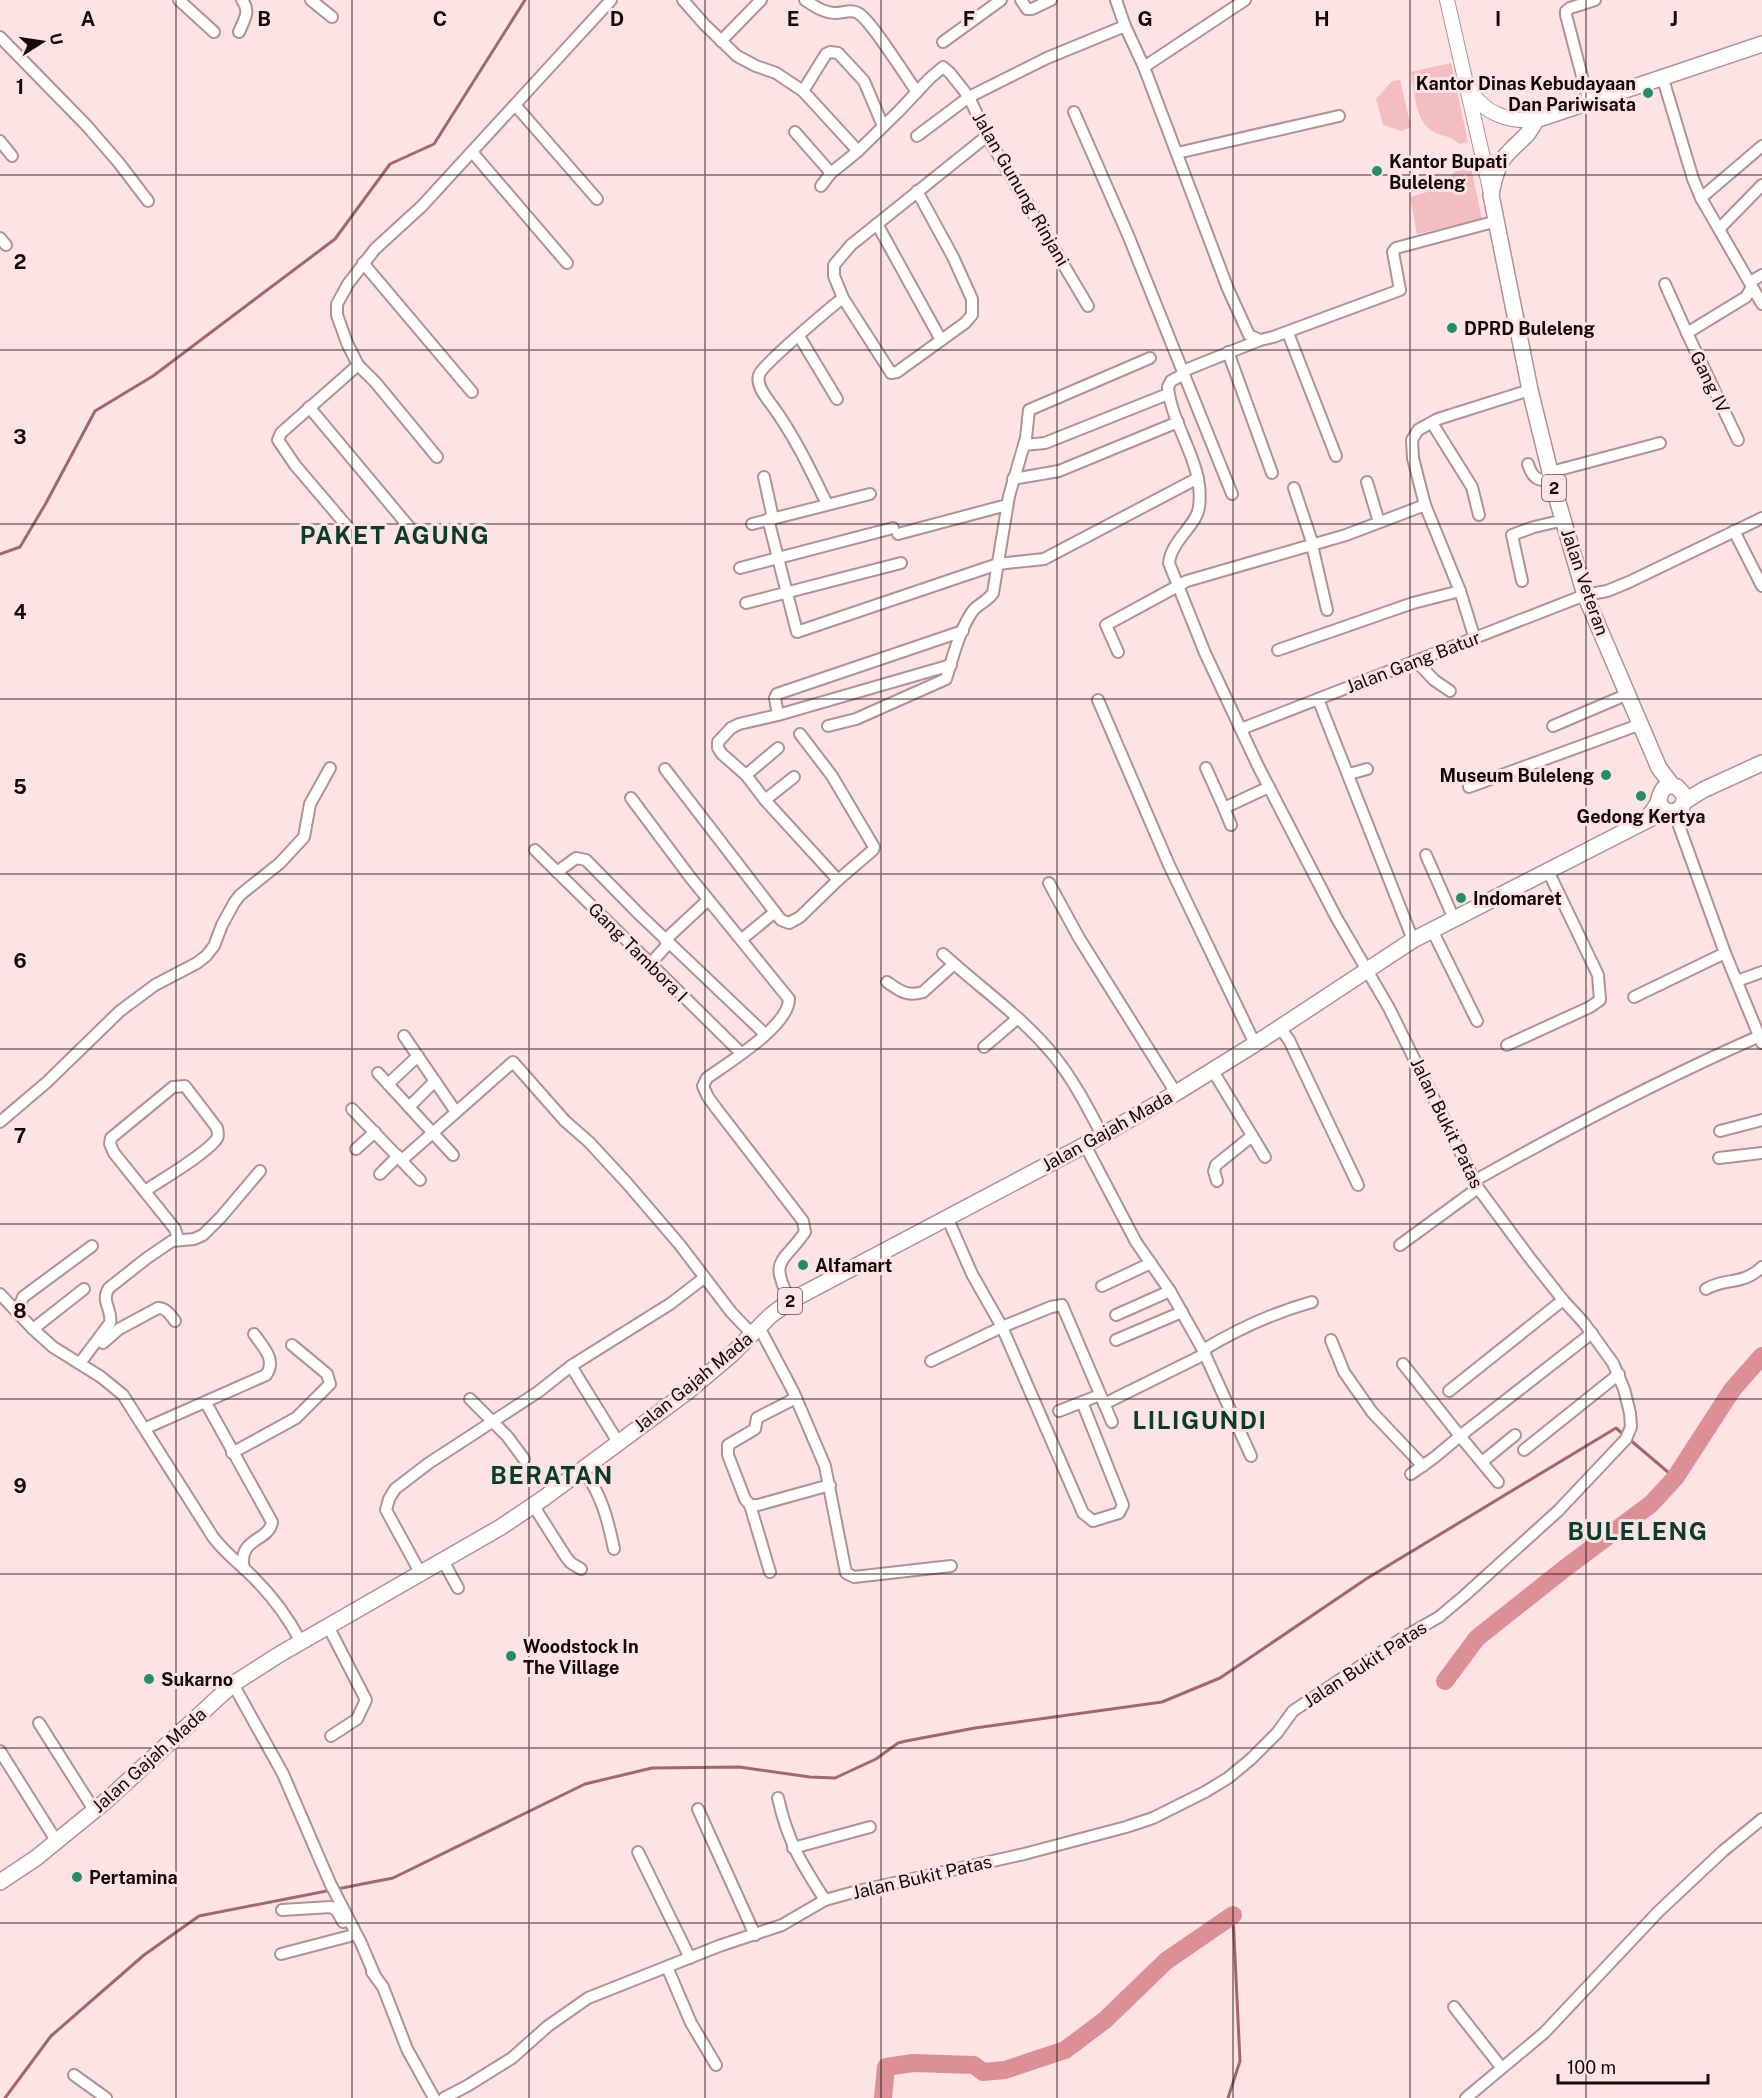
<svg xmlns="http://www.w3.org/2000/svg" width="1762" height="2098" viewBox="0 0 1762 2098" font-family="'Public Sans',sans-serif">
	<rect width="100%" height="100%" fill="#fee3e4"/>
	<g fill="#f4bec1">
		<path d="M1451,63L1468,142L1459,144C1449,134 1444,138 1434,132C1414,122 1415,91 1411,72Z"/>
		<polygon points="1400,80 1411,127 1402,131 1383,125 1376,99 1392,81"/>
		<polygon points="1469,158 1482,219 1417,234 1410,197 1437,189 1455,172 1455,161"/>
	</g>
	<g fill="none" stroke-linecap="round" stroke-linejoin="round">
		<g stroke="#a0686b" stroke-width="3">
			<polyline points="0,554 20,547 46,503 95,411 153,376 335,239 390,164 434,144 525,0"/>
			<polyline points="1629,1439 1675,1478"/>
			<polyline points="5,2098 51,2036 144,1955 199,1916 393,1878 585,1784 652,1768 739,1767 810,1777 835,1778 876,1759 898,1743 906,1741 975,1728 1162,1702 1220,1678 1366,1579 1616,1428 1624,1435"/>
			<polyline points="1228,2098 1240,2061 1233,1915"/>
		</g>
		<g stroke="#dc9095" stroke-width="18">
			<polyline points="1445,1681 1477,1638 1564,1569 1651,1504 1675,1478 1732,1390 1762,1356"/>
			<polyline points="883,2098 886,2067 913,2063 974,2065 983,2072 1005,2070 1065,2050 1105,2020 1166,1961 1233,1915"/>
		</g>
		<g stroke="#b09293" stroke-width="14">
			<g id="minor">
				<polyline points="179,0 214,32"/>
				<polyline points="311,0 332,17"/>
				<polyline points="683,0 704,24 737,56 756,66 776,73 803,91 858,151"/>
				<path d="M805,0C814,6 824,13 835,13C843,13 851,9 858,13C871,20 906,77 917,92"/>
				<polyline points="1021,0 1027,9 1032,9 1051,0"/>
				<polyline points="1116,0 1125,26 1144,67 1228,289 1249,335 1260,340 1273,337 1400,290 1393,252 1396,248 1497,221"/>
				<path d="M239,32C244,20 251,11 242,0"/>
				<polyline points="0,37 87,126 119,163 148,201"/>
				<polyline points="721,41 761,0"/>
				<polyline points="943,42 1001,0"/>
				<polyline points="1144,67 1245,0"/>
				<polyline points="1663,79 1693,179 1701,198 1762,304"/>
				<polyline points="803,91 826,54 830,52 838,53 864,81 883,126"/>
				<polyline points="1589,103 1566,15 1566,11 1570,8 1595,0"/>
				<polyline points="515,105 597,199"/>
				<polyline points="1074,112 1128,235 1232,494"/>
				<polyline points="795,132 831,173"/>
				<polyline points="917,136 969,97 1047,58 1125,26"/>
				<polyline points="0,141 12,156"/>
				<polyline points="472,152 567,263"/>
				<polyline points="1177,153 1339,116"/>
				<polyline points="821,186 831,173 858,151 899,111 929,79 943,67 950,73 969,97 987,136 1088,306"/>
				<polyline points="917,191 953,257 972,299 972,315 965,323 897,372 891,373 843,298 834,276 834,265 851,245 866,233 987,136"/>
				<polyline points="1701,198 1762,146"/>
				<polyline points="877,224 941,340"/>
				<polyline points="1719,229 1762,185"/>
				<polyline points="0,238 6,245"/>
				<polyline points="363,263 472,392"/>
				<polyline points="1750,282 1762,275"/>
				<polyline points="1665,284 1687,333"/>
				<polyline points="1288,333 1336,456"/>
				<polyline points="799,336 837,399"/>
				<polyline points="1228,352 1272,473"/>
				<polyline points="358,365 376,383 437,457"/>
				<polyline points="1183,371 1260,340"/>
				<polyline points="309,407 410,528"/>
				<polyline points="1432,423 1472,487 1479,515"/>
				<polyline points="1738,440 1687,333 1746,297 1752,287"/>
				<polyline points="1024,445 1045,443 1168,394"/>
				<path d="M1528,464C1532,477 1537,482 1552,480"/>
				<polyline points="1551,472 1660,443"/>
				<polyline points="764,477 773,518"/>
				<polyline points="1013,479 1059,471 1178,422"/>
				<polyline points="1367,482 1379,522"/>
				<polyline points="1294,488 1313,545"/>
				<path d="M827,504C810,469 794,435 771,404C765,396 756,385 759,375C762,365 831,307 843,298"/>
				<polyline points="768,519 797,632 998,564 1044,559 1198,478"/>
				<polyline points="752,524 870,494"/>
				<polyline points="1734,531 1762,586"/>
				<polyline points="898,534 1007,505"/>
				<polyline points="357,538 295,465 278,440 281,433 358,365 347,343 337,315 337,304 348,284 375,249 422,206 611,0"/>
				<polyline points="1312,545 1327,610"/>
				<polyline points="740,568 893,528"/>
				<polyline points="1522,581 1512,535 1534,527 1564,520"/>
				<polyline points="746,603 901,563"/>
				<polyline points="1475,639 1460,591 1425,505 1413,458 1412,440 1418,430 1438,419 1530,390"/>
				<polyline points="1278,650 1413,603 1460,591"/>
				<polyline points="1118,652 1106,625 1187,581 1346,535 1425,505"/>
				<polyline points="1417,662 1434,680 1450,691"/>
				<polyline points="1318,699 1413,940"/>
				<polyline points="1098,700 1169,865 1255,1044"/>
				<polyline points="778,715 775,698 777,694 963,631"/>
				<path d="M828,726L856,719L946,679C953,657 959,631 972,612C976,605 987,602 993,593L1009,496L1026,438L1029,410L1150,358"/>
				<polyline points="1553,726 1628,694"/>
				<polyline points="1241,729 1585,595 1607,591 1629,582 1762,518"/>
				<polyline points="1206,768 1224,808"/>
				<polyline points="665,769 781,920 789,923 800,917 838,880 873,850 874,847 832,776 800,734"/>
				<polyline points="1349,774 1367,769"/>
				<polyline points="746,775 778,748"/>
				<polyline points="1469,787 1641,724"/>
				<path d="M631,798L690,877L789,999C789,1026 728,1063 707,1078L703,1086L708,1097L716,1108L803,1221L805,1232C782,1265 769,1258 790,1301"/>
				<polyline points="765,800 794,777"/>
				<polyline points="1674,812 1725,953 1762,1043"/>
				<polyline points="1231,825 1224,808 1269,787"/>
				<polyline points="535,850 741,1053"/>
				<polyline points="1426,855 1454,919"/>
				<polyline points="557,872 576,858 586,860 640,915 765,1034"/>
				<polyline points="838,880 765,800 746,775 722,754 718,748 718,742 731,728 739,724 778,715 951,665"/>
				<polyline points="1049,883 1079,938 1176,1093"/>
				<polyline points="1432,930 1477,1021"/>
				<polyline points="742,939 775,912"/>
				<polyline points="665,940 708,900"/>
				<path d="M943,954C980,988 1023,1017 1055,1057C1074,1081 1088,1108 1102,1135"/>
				<polyline points="650,964 669,943"/>
				<polyline points="1737,981 1762,972"/>
				<path d="M887,982C900,991 907,997 923,992L954,964"/>
				<polyline points="1634,997 1725,953"/>
				<polyline points="1280,1028 1289,1040 1358,1185"/>
				<polyline points="404,1036 456,1112"/>
				<polyline points="1507,1045 1590,1007 1600,1000 1598,975 1548,871"/>
				<polyline points="984,1047 1018,1018"/>
				<polyline points="1213,1071 1265,1157"/>
				<polyline points="378,1073 453,1155"/>
				<polyline points="388,1084 418,1056"/>
				<polyline points="409,1107 435,1081"/>
				<polyline points="352,1109 420,1180"/>
				<polyline points="0,1122 47,1082 120,1011 155,985 197,963 206,956 214,946 222,925 234,903 240,895 280,863 304,837 310,804 330,768"/>
				<polyline points="1720,1131 1762,1120"/>
				<polyline points="1085,1145 1136,1242 1170,1291 1203,1350 1251,1456"/>
				<polyline points="356,1149 375,1132"/>
				<polyline points="1719,1158 1762,1153"/>
				<polyline points="402,1160 513,1062 565,1121 589,1142 626,1182 680,1245 731,1312 752,1334"/>
				<polyline points="380,1174 398,1156"/>
				<polyline points="1217,1181 1214,1171 1216,1165 1252,1136"/>
				<path d="M1474,1181C1568,1128 1663,1078 1762,1035"/>
				<path d="M145,1191C164,1178 201,1157 215,1141C219,1137 218,1133 217,1128L185,1086L173,1087L111,1138L110,1144L114,1153L175,1229L178,1239"/>
				<polyline points="947,1217 972,1274 1002,1327 1083,1513 1093,1521 1119,1513 1123,1505 1082,1402"/>
				<polyline points="1400,1245 1478,1188"/>
				<polyline points="1102,1286 1151,1263"/>
				<path d="M1706,1289C1726,1277 1742,1286 1762,1267"/>
				<path d="M0,1294L33,1329L53,1347L101,1377L123,1395L213,1537C225,1553 239,1563 253,1577C272,1596 289,1619 301,1642"/>
				<polyline points="17,1312 23,1297 92,1246"/>
				<polyline points="1116,1315 1170,1291"/>
				<polyline points="759,1327 793,1391 825,1466 846,1573 854,1577 951,1566"/>
				<polyline points="33,1329 84,1289"/>
				<polyline points="1116,1340 1182,1312"/>
				<polyline points="1331,1340 1344,1372 1372,1412 1423,1466"/>
				<path d="M103,1343L119,1329L158,1308C165,1307 171,1315 175,1321"/>
				<path d="M1203,1350C1238,1329 1272,1313 1312,1302"/>
				<polyline points="931,1361 1002,1327 1051,1307 1062,1305 1112,1422"/>
				<path d="M80,1363L110,1323C113,1310 100,1301 109,1288L147,1258L172,1241L194,1239L203,1235L221,1217L260,1171"/>
				<polyline points="1403,1364 1460,1436 1592,1333"/>
				<polyline points="571,1366 618,1442"/>
				<polyline points="1449,1391 1563,1300"/>
				<polyline points="796,1398 757,1418 755,1429 728,1445 728,1455 745,1499 750,1505 758,1505 830,1485"/>
				<polyline points="470,1399 507,1436 524,1459"/>
				<path d="M206,1403L272,1522C269,1542 237,1537 244,1569"/>
				<polyline points="1104,1404 1205,1354"/>
				<polyline points="1059,1411 1100,1395"/>
				<path d="M146,1428L266,1375C277,1360 263,1347 254,1334"/>
				<polyline points="1524,1450 1619,1374"/>
				<polyline points="232,1453 296,1418 330,1384 327,1374 292,1345"/>
				<polyline points="1482,1462 1515,1435"/>
				<path d="M582,1469C601,1492 608,1520 614,1549"/>
				<polyline points="1411,1474 1435,1457 1460,1436 1498,1482"/>
				<polyline points="533,1505 566,1557 571,1563 581,1569"/>
				<polyline points="750,1505 770,1572"/>
				<polyline points="443,1561 458,1588"/>
				<polyline points="421,1574 386,1510 389,1499 395,1489 429,1463 538,1392 571,1366 670,1304 704,1278"/>
				<polyline points="328,1626 366,1700 357,1719 331,1736"/>
				<polyline points="233,1684 283,1774 330,1883 361,1943 375,1976"/>
				<polyline points="39,1723 94,1810"/>
				<polyline points="0,1751 57,1842"/>
				<path d="M778,1798C788,1842 801,1863 825,1900"/>
				<polyline points="698,1809 755,1935"/>
				<polyline points="793,1848 870,1827"/>
				<polyline points="638,1852 690,1958"/>
				<polyline points="282,1910 331,1907 337,1911 343,1922"/>
				<polyline points="281,1954 350,1936"/>
				<polyline points="667,1967 691,2023 716,2065"/>
				<polyline points="372,1972 383,1987 407,2049 434,2098"/>
				<polyline points="1454,2007 1501,2067"/>
				<polyline points="74,2075 106,2098"/>
				<path d="M444,2098L467,2086L512,2058L548,2026L588,1998L719,1946L782,1925L825,1900L854,1892L1024,1854L1126,1827L1153,1818L1205,1792L1228,1778L1251,1759L1277,1733L1293,1711L1404,1637L1439,1617L1464,1596L1558,1511L1626,1439L1631,1427L1630,1413L1624,1389L1613,1363L1584,1323L1563,1300L1529,1257L1478,1188L1389,1008L1336,917L1258,766L1205,653L1169,563C1171,541 1197,525 1199,507C1205,464 1172,428 1168,387L1171,381L1184,374"/>
				<polyline points="1466,2098 1544,2033 1659,1911 1723,1851 1762,1819"/>
			</g>
		</g>
		<g stroke="#b09293" stroke-width="16">
			<g id="major">
				<polyline points="1447,0 1491,193"/>
				<path d="M1471,90C1483,114 1510,122 1536,120"/>
			</g>
		</g>
		<g stroke="#b09293" stroke-width="18">
			<g id="highway">
				<path d="M1672,785L1659,768L1585,595L1555,492L1530,390L1491,195C1494,179 1497,164 1509,152C1521,139 1528,137 1536,120L1762,44"/>
				<polyline points="1684,802 1703,790 1762,763"/>
				<path d="M1647,819C1650,814 1656,808 1658,802C1661,791 1663,783 1677,787L1685,796L1682,807L1674,812L1665,811L1658,802"/>
				<polyline points="0,1882 36,1858 106,1801 233,1684 280,1654 501,1527 544,1498 687,1392 732,1354 770,1316 790,1301 1085,1145 1176,1093 1255,1044 1413,940 1665,811"/>
			</g>
		</g>
		<use href="#minor" stroke="#fff" stroke-width="10"/>
		<use href="#major" stroke="#fff" stroke-width="14"/>
		<use href="#highway" stroke="#fff" stroke-width="15"/>
	</g>
	<path fill="none" stroke="#130909" stroke-width="1.5" stroke-opacity="0.55" d="M176,0V2098M352,0V2098M529,0V2098M705,0V2098M881,0V2098M1057,0V2098M1233,0V2098M1410,0V2098M1586,0V2098M0,175H1762M0,350H1762M0,524H1762M0,699H1762M0,874H1762M0,1049H1762M0,1224H1762M0,1399H1762M0,1574H1762M0,1748H1762M0,1923H1762"/>
	<g fill="#248c68" stroke="#fee3e4" stroke-width="2">
		<circle cx="1648" cy="93" r="6"/>
		<circle cx="1377" cy="171" r="6"/>
		<circle cx="1452" cy="328" r="6"/>
		<circle cx="1606" cy="775" r="6"/>
		<circle cx="1641" cy="796" r="6"/>
		<circle cx="1461" cy="898" r="6"/>
		<circle cx="803" cy="1265" r="6"/>
		<circle cx="511" cy="1656" r="6"/>
		<circle cx="149" cy="1679" r="6"/>
		<circle cx="77" cy="1877" r="6"/>
	</g>
	<g text-anchor="middle" dominant-baseline="central" stroke-width="6" stroke-linejoin="round" paint-order="stroke">
		<g fill="#fee3e4" stroke="#5a4a4b" stroke-width="1.5">
			<rect x="1542" y="475" width="24" height="26" rx="4.5"/>
			<rect x="778" y="1288" width="24" height="26" rx="4.5"/>
		</g>
		<g font-size="16" font-weight="bold" fill="#130909">
			<text x="1554" y="488">2</text>
			<text x="790" y="1301">2</text>
		</g>
		<g font-size="18" font-weight="bold" fill="#130909" stroke="#fee3e4" text-anchor="start">
			<text x="1636" y="83" text-anchor="end">Kantor Dinas Kebudayaan<tspan x="1636" dy="21">Dan Pariwisata</tspan></text>
			<text x="1389" y="161">Kantor Bupati<tspan x="1389" dy="21">Buleleng</tspan></text>
			<text x="1464" y="328">DPRD Buleleng</text>
			<text x="1594" y="775" text-anchor="end">Museum Buleleng</text>
			<text x="1641" y="816" text-anchor="middle">Gedong Kertya</text>
			<text x="1473" y="898">Indomaret</text>
			<text x="815" y="1265">Alfamart</text>
			<text x="523" y="1646">Woodstock In<tspan x="523" dy="21">The Village</tspan></text>
			<text x="161" y="1679">Sukarno</text>
			<text x="89" y="1877">Pertamina</text>
		</g>
		<g font-size="18" fill="#130909" stroke="#fee3e4">
			<text transform="translate(1021 189) rotate(60)">Jalan Gunung Rinjani</text>
			<text transform="translate(1710 382) rotate(64)">Gang IV</text>
			<text transform="translate(1585 582) rotate(71)">Jalan Veteran</text>
			<text transform="translate(1413 662) rotate(-21)">Jalan Gang Batur</text>
			<text transform="translate(638 952) rotate(45)">Gang Tambora I</text>
			<text transform="translate(1447 1123) rotate(64)">Jalan Bukit Patas</text>
			<text transform="translate(1107 1131) rotate(-29)">Jalan Gajah Mada</text>
			<text transform="translate(693 1382) rotate(-39)">Jalan Gajah Mada</text>
			<text transform="translate(1365 1664) rotate(-33)">Jalan Bukit Patas</text>
			<text transform="translate(149 1760) rotate(-42)">Jalan Gajah Mada</text>
			<text transform="translate(922 1877) rotate(-13)">Jalan Bukit Patas</text>
		</g>
		<g font-size="24" font-weight="bold" letter-spacing="1.5" fill="#0a3c2b" stroke="#fee3e4">
			<text x="395" y="535">PAKET AGUNG</text>
			<text x="1200" y="1420">LILIGUNDI</text>
			<text x="552" y="1475">BERATAN</text>
			<text x="1638" y="1531">BULELENG</text>
		</g>
	</g>
	<g font-size="20" text-anchor="middle" font-weight="bold" fill="#130909" stroke="#fee3e4" stroke-width="6" stroke-linejoin="round" paint-order="stroke">
		<text x="88" y="26">A</text>
		<text x="264" y="26">B</text>
		<text x="440" y="26">C</text>
		<text x="617" y="26">D</text>
		<text x="793" y="26">E</text>
		<text x="969" y="26">F</text>
		<text x="1145" y="26">G</text>
		<text x="1322" y="26">H</text>
		<text x="1498" y="26">I</text>
		<text x="1674" y="26">J</text>
		<text x="20" y="94">1</text>
		<text x="20" y="269">2</text>
		<text x="20" y="444">3</text>
		<text x="20" y="619">4</text>
		<text x="20" y="794">5</text>
		<text x="20" y="968">6</text>
		<text x="20" y="1143">7</text>
		<text x="20" y="1318">8</text>
		<text x="20" y="1493">9</text>
	</g>
	<g transform="translate(42 42) rotate(78)" stroke="#fee3e4" stroke-width="4.5" paint-order="stroke">
	<path d="M0-4.5L10 22L0 15L-10 22Z" fill="#130909"/>
	<text y="-9" font-size="16" font-weight="bold" text-anchor="middle" fill="#130909">U</text>
	</g>
	<path d="M1558 2074v9h150v-9" fill="none" stroke="#130909" stroke-width="3"/>
	<text x="1567" y="2074" font-size="18" fill="#130909" stroke="#fee3e4" stroke-width="4.5" paint-order="stroke">100 m</text>
</svg>
